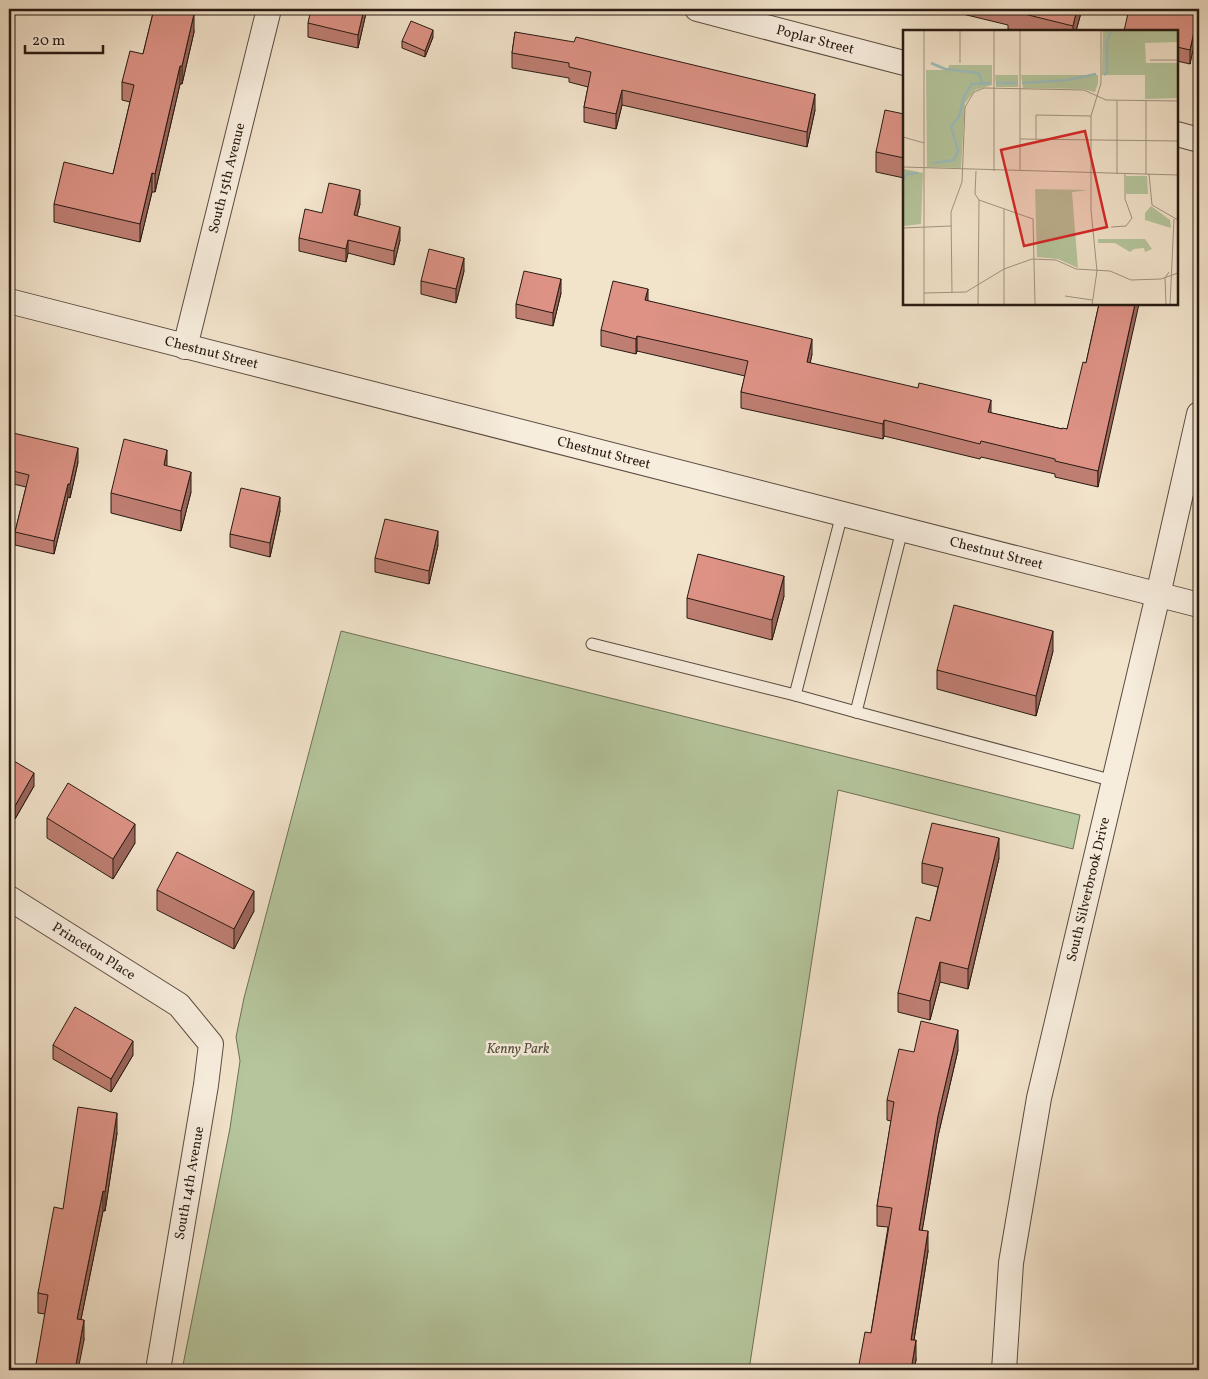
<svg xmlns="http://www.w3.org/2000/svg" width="1208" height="1379" viewBox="0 0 1208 1379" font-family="Vollkorn,serif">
	<rect width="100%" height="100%" fill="#f2e3cb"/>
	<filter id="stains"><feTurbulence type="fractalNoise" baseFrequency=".004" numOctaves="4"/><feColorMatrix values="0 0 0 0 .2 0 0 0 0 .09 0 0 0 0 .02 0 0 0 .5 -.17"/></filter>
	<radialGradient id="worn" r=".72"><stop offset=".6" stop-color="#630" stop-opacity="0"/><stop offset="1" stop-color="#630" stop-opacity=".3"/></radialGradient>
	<polygon fill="#b5c59c" stroke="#6e7057" points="341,631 1080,815 1073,849 838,790 749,1370 182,1370 230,1128 240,1061 236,1037 244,998"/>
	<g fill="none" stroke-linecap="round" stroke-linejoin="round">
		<g stroke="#5a4c40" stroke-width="13">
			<g id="service">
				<polyline points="902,530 856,712 1114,781"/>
				<polyline points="592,644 795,695 842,514"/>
				<polyline points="795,695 856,712"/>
			</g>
		</g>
		<g stroke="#5a4c40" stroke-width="26">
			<g id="minor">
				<path id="s1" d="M697,9L904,63"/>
				<polyline points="1177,134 1199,140"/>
				<path id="s2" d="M9,301L1199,605"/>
				<path id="s3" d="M185,347L269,9"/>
				<path id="s4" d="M9,898L179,1005L211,1044L206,1085L158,1370"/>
				<path id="s5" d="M1004,1370L1011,1263L1039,1098L1158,595L1199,414"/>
			</g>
		</g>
		<use href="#service" stroke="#f7eddd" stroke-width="11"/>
		<use href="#minor" stroke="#f7eddd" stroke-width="24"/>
	</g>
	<g fill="#be7e72" stroke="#281a12">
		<polygon points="154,9 193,9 191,14 194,32 182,84 180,84 155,192 152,192 140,242 54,222 54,204 113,174 130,102 122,100 122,82 143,54"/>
		<polygon points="366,9 366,13 358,48 308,37 308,23"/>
		<polygon points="942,9 1082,9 1076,31 1018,31 1008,29 1008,25"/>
		<polygon points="1199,9 1190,64 1177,61 1177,31"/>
		<polygon points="515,32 815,110 807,147 622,105 616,129 584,122 584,107 588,87 569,82 569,78 512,68 512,53"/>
		<polygon points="433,37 425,57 402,48 402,41"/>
		<polygon points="904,114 904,178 876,172 876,152"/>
		<polygon points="360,204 357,216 400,240 394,265 348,253 346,262 299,251 299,238 322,213"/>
		<polygon points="464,271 456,303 421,294 421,281"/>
		<polygon points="561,293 553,326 516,318 516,304"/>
		<polygon points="648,301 812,354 810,363 991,413 1062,429 1067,429 1086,363 1099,304 1098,487 1055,477 1055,474 981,457 980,459 884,436 883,439 741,408 741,392 745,376 637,351 636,354 601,346 601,330"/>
		<polygon points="9,452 78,462 70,498 68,497 54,554 15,545 15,532 26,487 9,483"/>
		<polygon points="167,466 191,492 181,531 111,513 111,493"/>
		<polygon points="280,511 270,557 230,547 230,534"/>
		<polygon points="438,545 429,584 375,572 375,558"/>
		<polygon points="784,596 772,640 687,618 687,598"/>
		<polygon points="1053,651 1036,716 937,689 937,670"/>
		<polygon points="9,758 34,786 15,819 9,816"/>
		<polygon points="47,818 135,843 113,879 47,838"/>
		<polygon points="999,858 968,989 940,982 930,1020 898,1012 898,993 930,921 938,887 922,883 922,863"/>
		<polygon points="157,890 254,911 234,949 157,910"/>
		<polygon points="53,1045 133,1055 111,1092 53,1059"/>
		<polygon points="958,1050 938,1136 922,1230 928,1251 914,1340 916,1360 914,1370 858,1370 871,1333 888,1227 877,1226 877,1206 891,1121 887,1120 887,1100"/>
		<polygon points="117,1133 105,1211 103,1211 81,1319 84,1340 45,1314 38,1313 38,1293 63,1209"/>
	</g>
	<g fill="#9b665d" stroke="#281a12">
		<polygon points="188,9 193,9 188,31"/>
		<polygon points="364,9 366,9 366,13 358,48 358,35"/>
		<polygon points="1077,9 1082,9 1076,31 1073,31 1073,26"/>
		<polygon points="1199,10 1199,23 1190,64 1190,50"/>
		<polygon points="194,14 194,32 182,84 182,66"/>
		<polygon points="433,30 433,37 425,57 425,51"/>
		<polygon points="180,66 180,84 155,192 155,174"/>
		<polygon points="622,90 622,105 616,129 616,114"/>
		<polygon points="815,94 815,110 807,147 807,132"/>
		<polygon points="14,161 14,175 9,196 9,183"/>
		<polygon points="152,173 152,192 140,242 140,224"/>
		<polygon points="360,190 360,204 354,228 354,215"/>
		<polygon points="400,227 400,240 394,265 394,251"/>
		<polygon points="348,240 348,253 346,262 346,249"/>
		<polygon points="464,258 464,271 456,303 456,289"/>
		<polygon points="561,279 561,293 553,326 553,313"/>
		<polygon points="648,289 648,304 645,300"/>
		<polygon points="1135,304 1139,304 1098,487 1098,471"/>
		<polygon points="637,336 637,351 636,354 636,339"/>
		<polygon points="812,339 812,354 807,378 807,362"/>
		<polygon points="991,400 991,416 988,412"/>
		<polygon points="884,420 884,436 883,439 883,424"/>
		<polygon points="78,448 78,462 70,498 70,484"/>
		<polygon points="167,450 167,470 164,465"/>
		<polygon points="191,472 191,492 181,531 181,511"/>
		<polygon points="68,484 68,497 54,554 54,541"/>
		<polygon points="280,497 280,511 270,557 270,543"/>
		<polygon points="438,531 438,545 429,584 429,571"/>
		<polygon points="784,576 784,596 772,640 772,620"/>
		<polygon points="1053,631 1053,651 1036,716 1036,696"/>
		<polygon points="34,773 34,786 15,819 15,806"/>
		<polygon points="135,824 135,843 113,879 113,859"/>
		<polygon points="999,838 999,858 968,989 968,969"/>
		<polygon points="254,891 254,911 234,949 234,929"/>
		<polygon points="940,962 940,982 930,1020 930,1001"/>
		<polygon points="958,1030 958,1050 938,1136 919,1250 919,1230 938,1116"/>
		<polygon points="133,1041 133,1055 111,1092 111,1079"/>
		<polygon points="117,1113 117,1133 105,1211 105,1192"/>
		<polygon points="103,1191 103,1211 77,1339 77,1319"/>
		<polygon points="928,1231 928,1251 911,1359 911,1340"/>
		<polygon points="84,1320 84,1340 78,1370 75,1370"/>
		<polygon points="916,1340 916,1360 914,1370 911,1370"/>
	</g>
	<g fill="#dd9285" stroke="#281a12">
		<polygon points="154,9 188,9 188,13 194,14 182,66 180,66 155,174 152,173 140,224 54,204 64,162 113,174 134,85 122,82 130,51 143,54"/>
		<polygon points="311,9 364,9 358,35 308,23"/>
		<polygon points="1008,9 1077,9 1073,26 1008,10"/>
		<polygon points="1129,9 1199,9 1190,50 1177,47 1177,31 1124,31"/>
		<polygon points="411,21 433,30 425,51 402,41"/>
		<polygon points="515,32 574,42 576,37 815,94 807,132 622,90 616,114 584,107 591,72 569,67 569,63 512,53"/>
		<polygon points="885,110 904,114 904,158 876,152"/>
		<polygon points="9,160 14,161 9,183"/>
		<polygon points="329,183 360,190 354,215 400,227 394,251 348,240 346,249 299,238 305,209 322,213"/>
		<polygon points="429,249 464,258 456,289 421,281"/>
		<polygon points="524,271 561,279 553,313 516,304"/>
		<polygon points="613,281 648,289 645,300 812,339 807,362 918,388 919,383 991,400 988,412 1062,429 1062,428 1067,429 1083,362 1086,363 1099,304 1135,304 1098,471 1055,461 1055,459 981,441 980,444 884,420 883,424 741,392 748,361 637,336 636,339 601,330"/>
		<polygon points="13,433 78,448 70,484 68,484 54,541 15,532 29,475 9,470 9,452"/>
		<polygon points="124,439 167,450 164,465 191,472 181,511 111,493"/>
		<polygon points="241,488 280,497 270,543 230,534"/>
		<polygon points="385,519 438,531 429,571 375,558"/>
		<polygon points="698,554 784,576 772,620 687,598"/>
		<polygon points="954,605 1053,631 1036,696 937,670"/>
		<polygon points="9,758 34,773 15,806 9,802"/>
		<polygon points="68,783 135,824 113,859 47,818"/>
		<polygon points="932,823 999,838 968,969 940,962 930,1001 898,993 916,917 930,921 943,868 922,863"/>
		<polygon points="177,852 254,891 234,929 157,890"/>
		<polygon points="75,1007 133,1041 111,1079 53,1045"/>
		<polygon points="921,1021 958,1030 938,1116 919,1230 928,1231 911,1340 916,1340 911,1370 858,1370 865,1332 871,1333 892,1208 877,1206 894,1102 887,1100 899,1049 914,1052"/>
		<polygon points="78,1107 117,1113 105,1192 103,1191 77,1319 84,1320 75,1370 35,1370 48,1295 38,1293 54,1207 63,1209"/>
	</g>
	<g text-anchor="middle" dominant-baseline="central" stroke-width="5" stroke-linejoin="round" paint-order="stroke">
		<g font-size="14" fill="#281a12" stroke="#f7eddd">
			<text stroke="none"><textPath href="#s1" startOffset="122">Poplar Street</textPath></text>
			<text stroke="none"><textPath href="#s3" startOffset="174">South 15th Avenue</textPath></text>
			<text stroke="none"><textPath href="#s2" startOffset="209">Chestnut Street</textPath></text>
			<text stroke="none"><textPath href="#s2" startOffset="614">Chestnut Street</textPath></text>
			<text stroke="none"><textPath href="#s2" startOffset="1019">Chestnut Street</textPath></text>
			<text stroke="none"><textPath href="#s5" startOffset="489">South Silverbrook Drive</textPath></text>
			<text stroke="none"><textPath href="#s4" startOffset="100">Princeton Place</textPath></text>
			<text transform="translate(190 1183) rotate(-80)">South 14th Avenue</text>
		</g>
		<g font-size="14" font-style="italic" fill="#524d3b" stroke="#f7eddd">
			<text x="518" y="1049">Kenny Park</text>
		</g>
	</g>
	<g transform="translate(903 30)">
		<rect width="275" height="275" fill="#f2e3cb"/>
		<path d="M200,0H274V12L242,13L243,33H275V68L242,69V45H199ZM46,35H89V55L72,60L62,73L58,138L24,137L23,40H45ZM92,45H115V57H93ZM118,45H195V53L192,62L180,59L120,58ZM1,139L20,143L18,194L0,196ZM223,146H244L245,164H223ZM132,159L186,160L169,162L175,238L155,229L134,227ZM248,176L267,190L268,198L242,190V183ZM195,209H242L249,219L242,222L241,218L231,219L227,222L212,213H195Z" fill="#b5c59c"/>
		<path fill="none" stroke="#9dbdbe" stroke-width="2.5" d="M28,33L42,39L76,43L79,53M201,45L204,43V10L209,0M93,53H114M119,53L165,50L193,44M30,133L51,130L55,121L48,96L56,87L61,66L69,54L88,53M0,150L4,144L15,143"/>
		<path fill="none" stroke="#a19381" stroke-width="1" d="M21,0V275M57,0V33M91,0V141M247,30H275M214,71V144M243,71V144M0,107L21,113M117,109L275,111M133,109V85L188,86M0,137L275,145M73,141L72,164L76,170L75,275M117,141V0M246,144L249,175L275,190M76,170L130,189L132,275M208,197L223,196L229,188L222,169V144M0,198L48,196M21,263L63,262L101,239L129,229L153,230L173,239L207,241L228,250L258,249L275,243M49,263L48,182L59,152L62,77L71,62L81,58L181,60L203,70L275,71M162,266L189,270M101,275V179M189,275L194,241L188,180V86L198,53V0M263,275L262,248L266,242M267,275L271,189"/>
		<path fill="#d62828" fill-opacity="0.15" stroke="#d62828" stroke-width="2.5" d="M182,101L204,197L121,216L98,120Z"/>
		<rect width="275" height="275" fill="none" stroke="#281a12" stroke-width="2.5"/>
	</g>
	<rect width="1208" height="1379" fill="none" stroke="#f2e3cb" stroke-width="30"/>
	<rect x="10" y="10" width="1188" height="1359" fill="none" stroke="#281a12" stroke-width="2.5"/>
	<rect x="15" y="15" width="1178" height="1349" fill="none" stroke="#281a12"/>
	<path d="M25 45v8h78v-8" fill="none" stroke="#281a12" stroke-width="2.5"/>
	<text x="32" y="45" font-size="15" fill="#281a12" stroke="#f7eddd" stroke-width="4" paint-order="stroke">20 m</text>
	<rect width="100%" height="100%" filter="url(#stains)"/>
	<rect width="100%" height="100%" fill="url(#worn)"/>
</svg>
